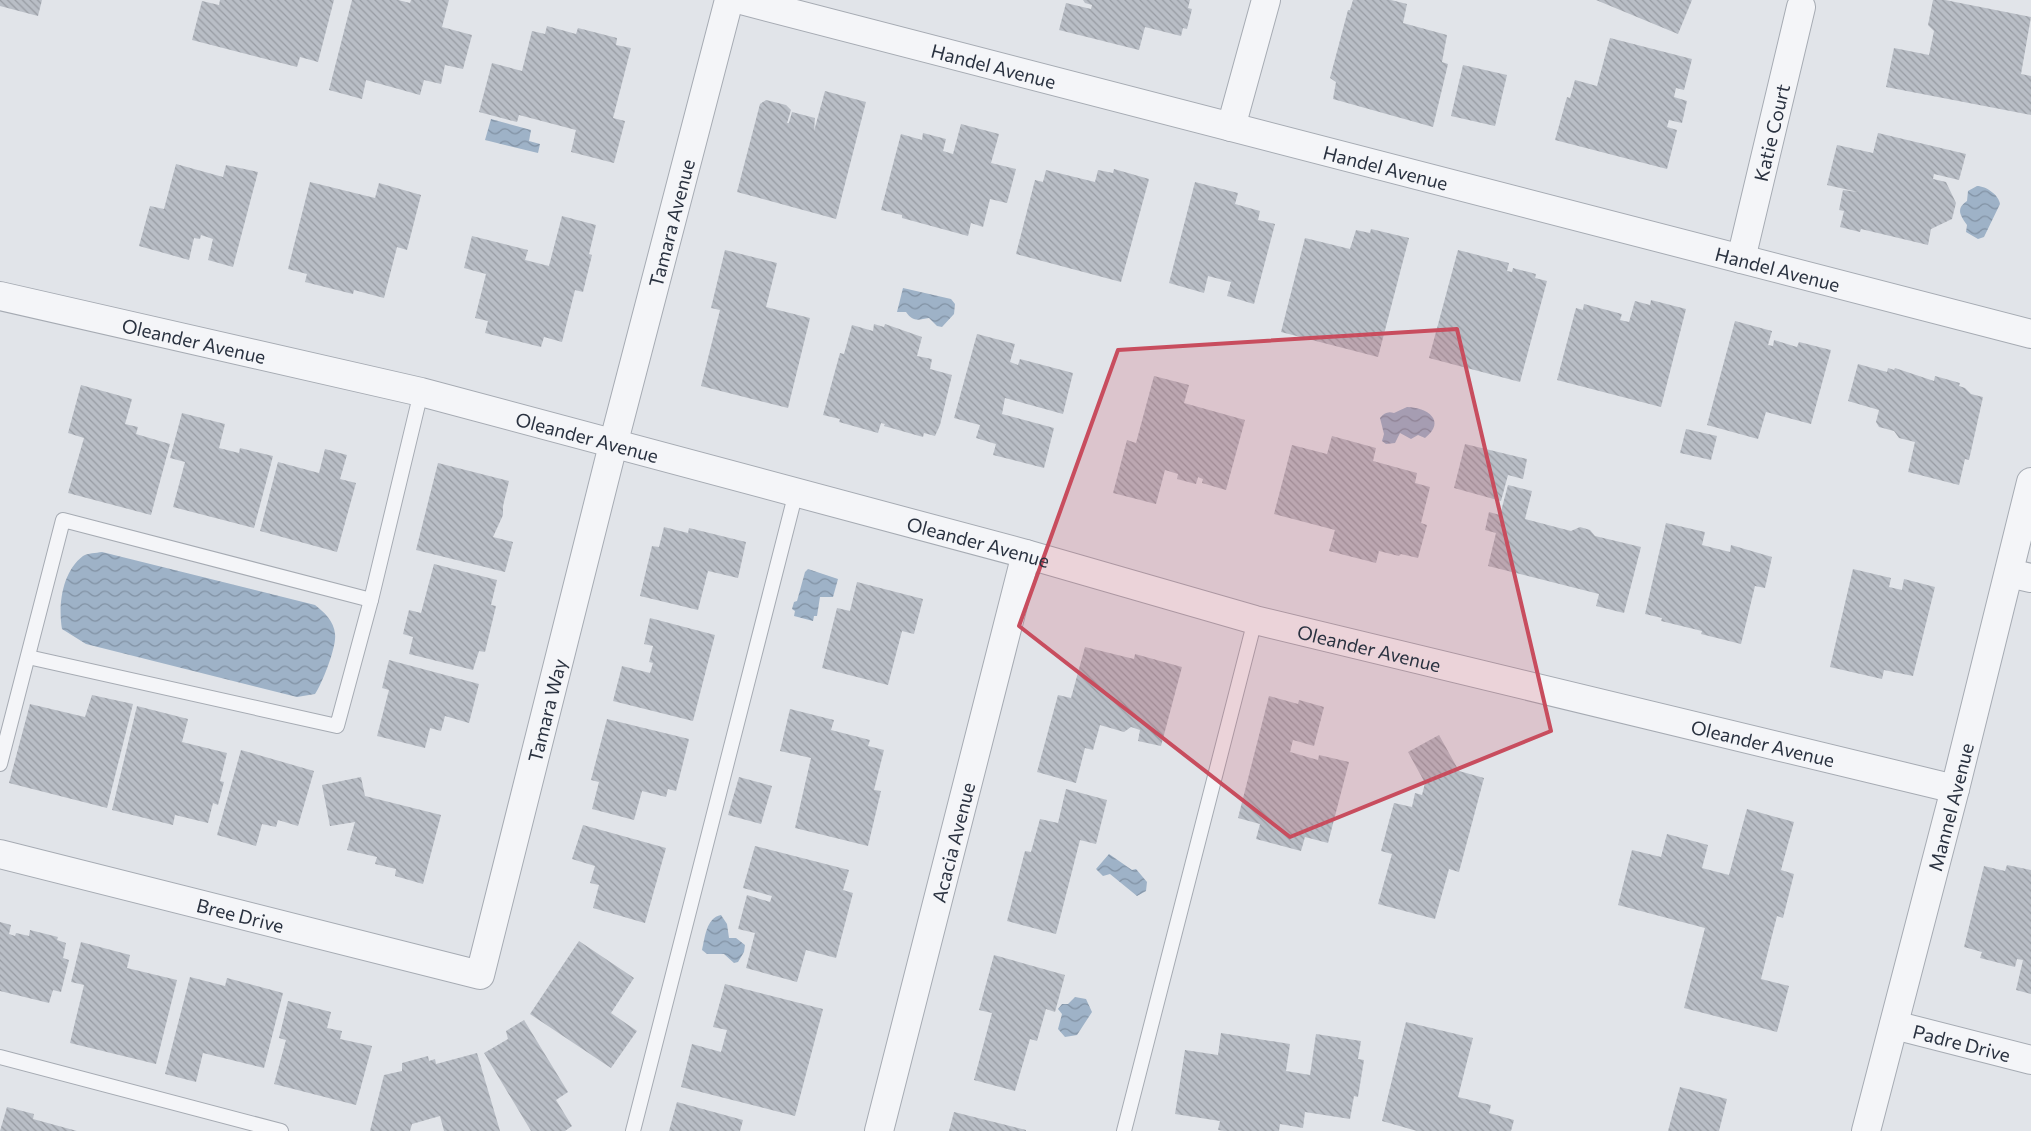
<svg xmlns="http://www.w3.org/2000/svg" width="2031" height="1131" viewBox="0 0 2031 1131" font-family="Commissioner,sans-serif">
	<defs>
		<pattern id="water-waves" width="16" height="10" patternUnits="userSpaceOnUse" patternTransform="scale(1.25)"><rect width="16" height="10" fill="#9eb2c7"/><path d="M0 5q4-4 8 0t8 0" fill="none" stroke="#8191a3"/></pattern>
		<pattern id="building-back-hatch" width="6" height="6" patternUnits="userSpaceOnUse" patternTransform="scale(1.25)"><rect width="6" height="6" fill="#b9bec6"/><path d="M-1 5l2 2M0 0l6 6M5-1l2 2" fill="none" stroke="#979ba2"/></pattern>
	</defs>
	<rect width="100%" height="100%" fill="#e1e4e9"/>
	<g fill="url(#water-waves)">
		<polygon points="491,119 531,130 529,141 540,144 538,153 485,140"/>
		<path d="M1977,186C1986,186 1999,195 2000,204L1984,237L1978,239L1966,232L1967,225C1961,216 1955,209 1967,201L1968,191Z"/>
		<path d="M903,288L951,299L955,304L954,314L942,327L937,326L929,318C918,320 913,322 906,312H897Z"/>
		<path d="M1407,407C1427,407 1447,421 1425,438L1418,435L1411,439L1400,433L1395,443L1386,444L1382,441L1384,434L1380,418C1384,413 1388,411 1394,413Z"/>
		<path d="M102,552L315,605C324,612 334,621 335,634C337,646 322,684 315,694L297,697L86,644L62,629C58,605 62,572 83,556C88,553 96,553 102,552Z"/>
		<polygon points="808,569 838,579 833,597 820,597 817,616 814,616 813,621 794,616 795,611 792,609 794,602 797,601 805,572"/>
		<polygon points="1109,854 1132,870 1136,869 1147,882 1146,891 1137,896 1110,874 1103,876 1096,869"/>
		<path d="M721,915L727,924L729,938H736L745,945L744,952L738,962L734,963L724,954H707L702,950C705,938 706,918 721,915Z"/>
		<polygon points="1075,997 1086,999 1092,1012 1077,1035 1065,1037 1058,1029 1062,1014 1058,1009 1062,1004 1068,1004"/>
	</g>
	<g fill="url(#building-back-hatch)">
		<polygon points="0,0 42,0 38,16 0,6"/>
		<polygon points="220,0 334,0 318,62 300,57 297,67 192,40 202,1 219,5"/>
		<polygon points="352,0 398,0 410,3 411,0 449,0 442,27 472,35 463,69 445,65 441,84 424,80 420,95 366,80 362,99 329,90"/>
		<polygon points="1083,0 1190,0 1188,8 1192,9 1187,29 1183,28 1181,36 1145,27 1139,50 1059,30 1066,3 1091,9 1092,5 1085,3"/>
		<polygon points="1353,0 1391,0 1407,4 1403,23 1447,35 1442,62 1448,64 1433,127 1333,99 1336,82 1330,78 1348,10 1350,10"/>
		<polygon points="1596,0 1692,0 1678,34"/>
		<polygon points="1933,0 1945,0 2031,17 2021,74 2031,76 2031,115 1886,87 1894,48 1929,55 1934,31 1928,25"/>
		<polygon points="547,26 576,34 578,28 617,38 616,45 631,48 613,118 625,121 614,163 571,152 576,130 519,115 517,122 479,112 492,63 522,71 532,31 545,34"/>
		<polygon points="1610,38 1692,59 1684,90 1676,88 1674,97 1687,101 1682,123 1669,120 1667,127 1677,130 1667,169 1555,140 1567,97 1570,98 1575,80 1597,86"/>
		<polygon points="1463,65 1507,75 1495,126 1451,116"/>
		<polygon points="825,91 866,102 836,219 737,192 760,104 766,100 786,105 791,110 787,123 789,123 792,112 815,118 814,131"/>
		<polygon points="961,124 999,134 991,163 1016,169 1007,203 990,199 983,227 971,223 968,236 902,218 902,215 881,210 901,134 922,140 923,133 946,139 943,151 953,154"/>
		<polygon points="1878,133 1966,154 1959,180 1934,174 1933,179 1946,182 1956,203 1952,219 1931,229 1928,245 1861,229 1860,232 1840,227 1844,211 1839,210 1843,190 1858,192 1827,185 1837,145 1873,153"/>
		<polygon points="176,164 223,177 226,165 258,172 233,267 208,260 213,239 201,235 200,239 194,238 189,260 139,246 150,206 164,209"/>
		<polygon points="1114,169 1149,179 1121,282 1016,254 1035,180 1043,182 1046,170 1095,182 1098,170 1113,173"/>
		<polygon points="310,182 375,198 379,183 421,195 407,250 397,247 384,298 354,290 353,294 305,282 307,274 288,269"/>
		<polygon points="1195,182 1238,193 1235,204 1260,211 1258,220 1275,224 1254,304 1227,296 1231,282 1208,276 1204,293 1169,283"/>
		<polygon points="562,216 596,225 589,254 592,255 583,292 575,290 562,342 544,337 541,347 485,333 488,321 475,318 486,274 464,268 472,236 528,250 525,260 549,266"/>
		<polygon points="1371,229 1409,238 1378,357 1281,332 1305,238 1350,249 1356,230 1370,233"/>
		<polygon points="725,250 777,263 766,307 810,318 788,408 701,386 720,310 711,308"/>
		<polygon points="1458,250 1509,263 1507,271 1512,272 1513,268 1536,274 1535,278 1547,281 1520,382 1429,358"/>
		<polygon points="1651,300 1686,309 1661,407 1557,380 1576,308 1583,310 1584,304 1622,314 1620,320 1629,322 1635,301 1650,305"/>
		<polygon points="1735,321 1772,331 1768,345 1773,346 1774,340 1797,347 1799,342 1831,350 1811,424 1766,412 1758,439 1707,425"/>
		<polygon points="874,324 884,327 885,324 922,337 917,356 932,359 930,369 952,375 940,425 935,436 924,433 923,437 884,426 885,424 881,423 878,433 839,422 840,419 823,415 840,353 844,354 852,325 873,331"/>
		<polygon points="977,334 1015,344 1010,362 1018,365 1020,359 1073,373 1063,414 1005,398 1002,414 1054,428 1044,468 993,455 996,444 976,438 980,425 954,418"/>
		<polygon points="1858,364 1887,372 1888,368 1894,370 1895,368 1934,381 1935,376 1960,383 1959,386 1965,388 1971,394 1983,397 1969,460 1965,459 1959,485 1908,472 1915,442 1899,438 1894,431 1879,427 1876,422 1879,410 1848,401"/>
		<polygon points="1154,376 1189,385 1184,403 1245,420 1226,490 1202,483 1203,479 1198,477 1196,484 1177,479 1178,474 1165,470 1156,504 1113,493 1127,440 1136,443"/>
		<polygon points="81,385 132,399 125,424 138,427 136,434 170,444 151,515 68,493 84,438 68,433"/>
		<polygon points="182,413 225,424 219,448 239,453 240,448 273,456 254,528 173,507 185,462 170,458"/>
		<polygon points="1686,429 1717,436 1711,460 1680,453"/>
		<polygon points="1332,436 1376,448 1373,461 1417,473 1415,483 1430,487 1421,523 1427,525 1418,558 1401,554 1399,556 1379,551 1376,563 1329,551 1335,530 1274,514 1292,445 1327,454"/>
		<polygon points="1465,444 1527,459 1523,479 1508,475 1501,501 1454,488"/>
		<polygon points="325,449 347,455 340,479 356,483 337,552 260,531 278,462 319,473"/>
		<polygon points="438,463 509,481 503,506 503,515 493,537 513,542 505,572 416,550"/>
		<polygon points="1508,485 1532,491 1525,519 1571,531 1580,527 1590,530 1595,536 1641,547 1624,613 1596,606 1599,594 1488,566 1496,533 1485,530 1489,512 1500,515"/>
		<polygon points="1666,523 1705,532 1702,545 1730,552 1731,545 1772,557 1765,588 1755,586 1741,644 1701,634 1702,631 1661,621 1662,618 1645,614"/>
		<polygon points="664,527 688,533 689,528 746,542 738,578 708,571 698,610 640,596 652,546 659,547"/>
		<polygon points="434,564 497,580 491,605 496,606 485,652 479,651 473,670 409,654 413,637 403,634 409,610 421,613"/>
		<polygon points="1853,569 1891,578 1889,587 1902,590 1904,579 1935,587 1913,676 1884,670 1882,679 1830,667"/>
		<polygon points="857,582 923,599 914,634 902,631 888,685 822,668 837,608 850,611"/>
		<polygon points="650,618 715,635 693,721 613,701 622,666 650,673 653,663 649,662 653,646 644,644"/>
		<polygon points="1085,647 1134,659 1135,654 1182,667 1161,746 1138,741 1140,730 1131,727 1124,732 1100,725 1093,750 1085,748 1076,783 1037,772 1058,695 1071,698"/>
		<polygon points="389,660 479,684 469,723 445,716 441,731 430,728 425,748 377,736 389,690 382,688"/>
		<polygon points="92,695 133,704 107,808 9,783 30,704 85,717"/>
		<polygon points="1269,696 1298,704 1299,700 1324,707 1314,746 1293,740 1290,752 1318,760 1319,755 1349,762 1328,843 1305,837 1301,851 1256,839 1260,824 1238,818"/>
		<polygon points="137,706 188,719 182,742 227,753 220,781 224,782 218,805 213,803 208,823 175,815 173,825 112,810"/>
		<polygon points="790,709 834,720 831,730 870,740 868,746 884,750 874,790 881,791 868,846 795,828 811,758 780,751"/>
		<polygon points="607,719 689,739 676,791 668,789 666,797 642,791 634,820 592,809 599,782 591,780"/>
		<polygon points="1439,735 1459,771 1484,778 1459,872 1449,869 1435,919 1378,904 1392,854 1381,851 1394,803 1412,807 1415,793 1422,795 1425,783 1408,752"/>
		<polygon points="241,750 314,771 298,826 278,820 276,827 262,824 256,846 217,835"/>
		<polygon points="361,777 365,796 441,815 423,884 395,876 396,869 375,864 377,857 347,850 355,822 330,826 322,785"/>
		<polygon points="739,777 772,786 761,824 728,815"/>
		<polygon points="1066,789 1107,800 1096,844 1080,840 1056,934 1007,921 1025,851 1031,852 1040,819 1058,823"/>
		<polygon points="1747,809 1794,822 1781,870 1794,874 1783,918 1777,916 1761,979 1789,986 1777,1032 1684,1008 1705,928 1618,905 1632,850 1661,857 1667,834 1708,845 1702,868 1729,875"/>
		<polygon points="583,825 666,848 645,923 593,908 599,885 590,883 595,866 572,859"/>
		<polygon points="755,846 849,870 843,890 853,893 836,958 806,950 797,982 746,968 755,933 738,929 747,895 770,902 772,896 743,888"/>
		<polygon points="2007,865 2031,870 2031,994 2016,990 2023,960 2017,959 2015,967 1980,958 1982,952 1964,947 1984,866 2005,871"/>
		<polygon points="0,922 11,925 9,934 15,936 16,933 29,936 30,930 58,937 57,940 66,943 63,958 69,960 61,992 53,990 49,1003 0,991"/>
		<polygon points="579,941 634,978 611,1013 637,1031 611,1068 530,1014"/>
		<polygon points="81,942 130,955 127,968 177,980 156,1064 70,1043 84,985 71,982"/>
		<polygon points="994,955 1065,975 1055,1012 1046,1009 1037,1041 1030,1039 1015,1091 974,1080 992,1013 979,1010"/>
		<polygon points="190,977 225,986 227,978 283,993 264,1068 203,1053 196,1082 165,1074"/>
		<polygon points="725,984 823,1009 795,1116 681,1087 692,1044 721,1052 727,1030 713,1027"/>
		<polygon points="288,1001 331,1012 327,1028 342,1031 340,1039 372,1046 356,1105 274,1084 286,1040 279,1038"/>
		<polygon points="524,1020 568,1092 556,1100 572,1126 565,1131 531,1131 484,1053 508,1039 506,1031"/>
		<polygon points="1406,1022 1473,1038 1458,1097 1491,1105 1489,1113 1514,1120 1511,1131 1417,1131 1382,1121"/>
		<polygon points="1221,1033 1290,1044 1286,1071 1310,1075 1316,1034 1361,1041 1358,1059 1364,1060 1358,1097 1354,1096 1350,1119 1305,1112 1303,1128 1280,1124 1279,1131 1224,1131 1218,1130 1220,1121 1175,1114 1185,1050 1218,1055"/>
		<polygon points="477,1053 500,1131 444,1131 440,1116 412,1124 410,1131 370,1131 384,1075 402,1071 402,1063 428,1056 429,1061 435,1059 436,1064"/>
		<polygon points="1680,1087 1727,1099 1719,1131 1668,1131"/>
		<polygon points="677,1102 743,1120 740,1131 669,1131"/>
		<polygon points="7,1107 34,1114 33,1119 77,1131 0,1131"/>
		<polygon points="954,1112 1026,1130 1026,1131 949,1131"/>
	</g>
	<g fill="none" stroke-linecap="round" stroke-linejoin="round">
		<g stroke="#a6abb3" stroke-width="16">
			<g id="service">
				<polyline points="28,657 337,726 371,600 421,392"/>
				<polyline points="0,764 63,520 371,600"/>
				<polyline points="0,1057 281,1131"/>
				<polyline points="633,1131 796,492"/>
				<polyline points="1124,1131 1255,620"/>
			</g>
		</g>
		<g stroke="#a6abb3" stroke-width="30">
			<g id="minor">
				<path id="s1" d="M741,0L2031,334"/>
				<polyline points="1231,127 1266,0"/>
				<path id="s2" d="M1741,259L1801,7"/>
				<path id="s3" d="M0,296L421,392L1026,554L1255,620L1955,789"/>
				<polyline points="2009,573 2031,578"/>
				<path id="s4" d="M0,854L480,975L613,445L729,0"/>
				<path id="s5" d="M1894,1025L2031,1060"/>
				<path id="s6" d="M879,1131L1026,554"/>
				<path id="s7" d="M1866,1131L1955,789L2031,482"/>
			</g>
		</g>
		<use href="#service" stroke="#f4f5f8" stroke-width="14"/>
		<use href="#minor" stroke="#f4f5f8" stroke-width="28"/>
	</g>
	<path fill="#c84d5e" fill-opacity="0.2" stroke="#c84d5e" stroke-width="4" stroke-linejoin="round" d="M1457,329L1551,731L1290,837L1019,626L1118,350Z"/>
	<g text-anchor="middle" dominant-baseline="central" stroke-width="4.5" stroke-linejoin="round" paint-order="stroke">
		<g font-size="19" fill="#2a3240" stroke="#f1f3f7">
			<text stroke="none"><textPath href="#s1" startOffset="261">Handel Avenue</textPath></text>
			<text stroke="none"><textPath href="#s2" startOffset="130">Katie Court</textPath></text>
			<text stroke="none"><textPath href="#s1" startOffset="666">Handel Avenue</textPath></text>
			<text stroke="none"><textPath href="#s4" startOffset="1271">Tamara Avenue</textPath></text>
			<text stroke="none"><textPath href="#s1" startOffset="1071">Handel Avenue</textPath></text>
			<text stroke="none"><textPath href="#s3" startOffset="199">Oleander Avenue</textPath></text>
			<text stroke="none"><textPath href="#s3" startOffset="604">Oleander Avenue</textPath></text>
			<text stroke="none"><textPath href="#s3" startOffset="1009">Oleander Avenue</textPath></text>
			<text stroke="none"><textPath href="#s3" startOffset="1414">Oleander Avenue</textPath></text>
			<text stroke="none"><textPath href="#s4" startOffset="768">Tamara Way</textPath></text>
			<text stroke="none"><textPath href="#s3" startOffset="1819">Oleander Avenue</textPath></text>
			<text stroke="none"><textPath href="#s7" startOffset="335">Mannel Avenue</textPath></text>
			<text stroke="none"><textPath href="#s6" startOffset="298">Acacia Avenue</textPath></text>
			<text stroke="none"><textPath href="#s4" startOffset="248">Bree Drive</textPath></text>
			<text stroke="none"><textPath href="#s5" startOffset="70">Padre Drive</textPath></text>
		</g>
	</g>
</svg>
